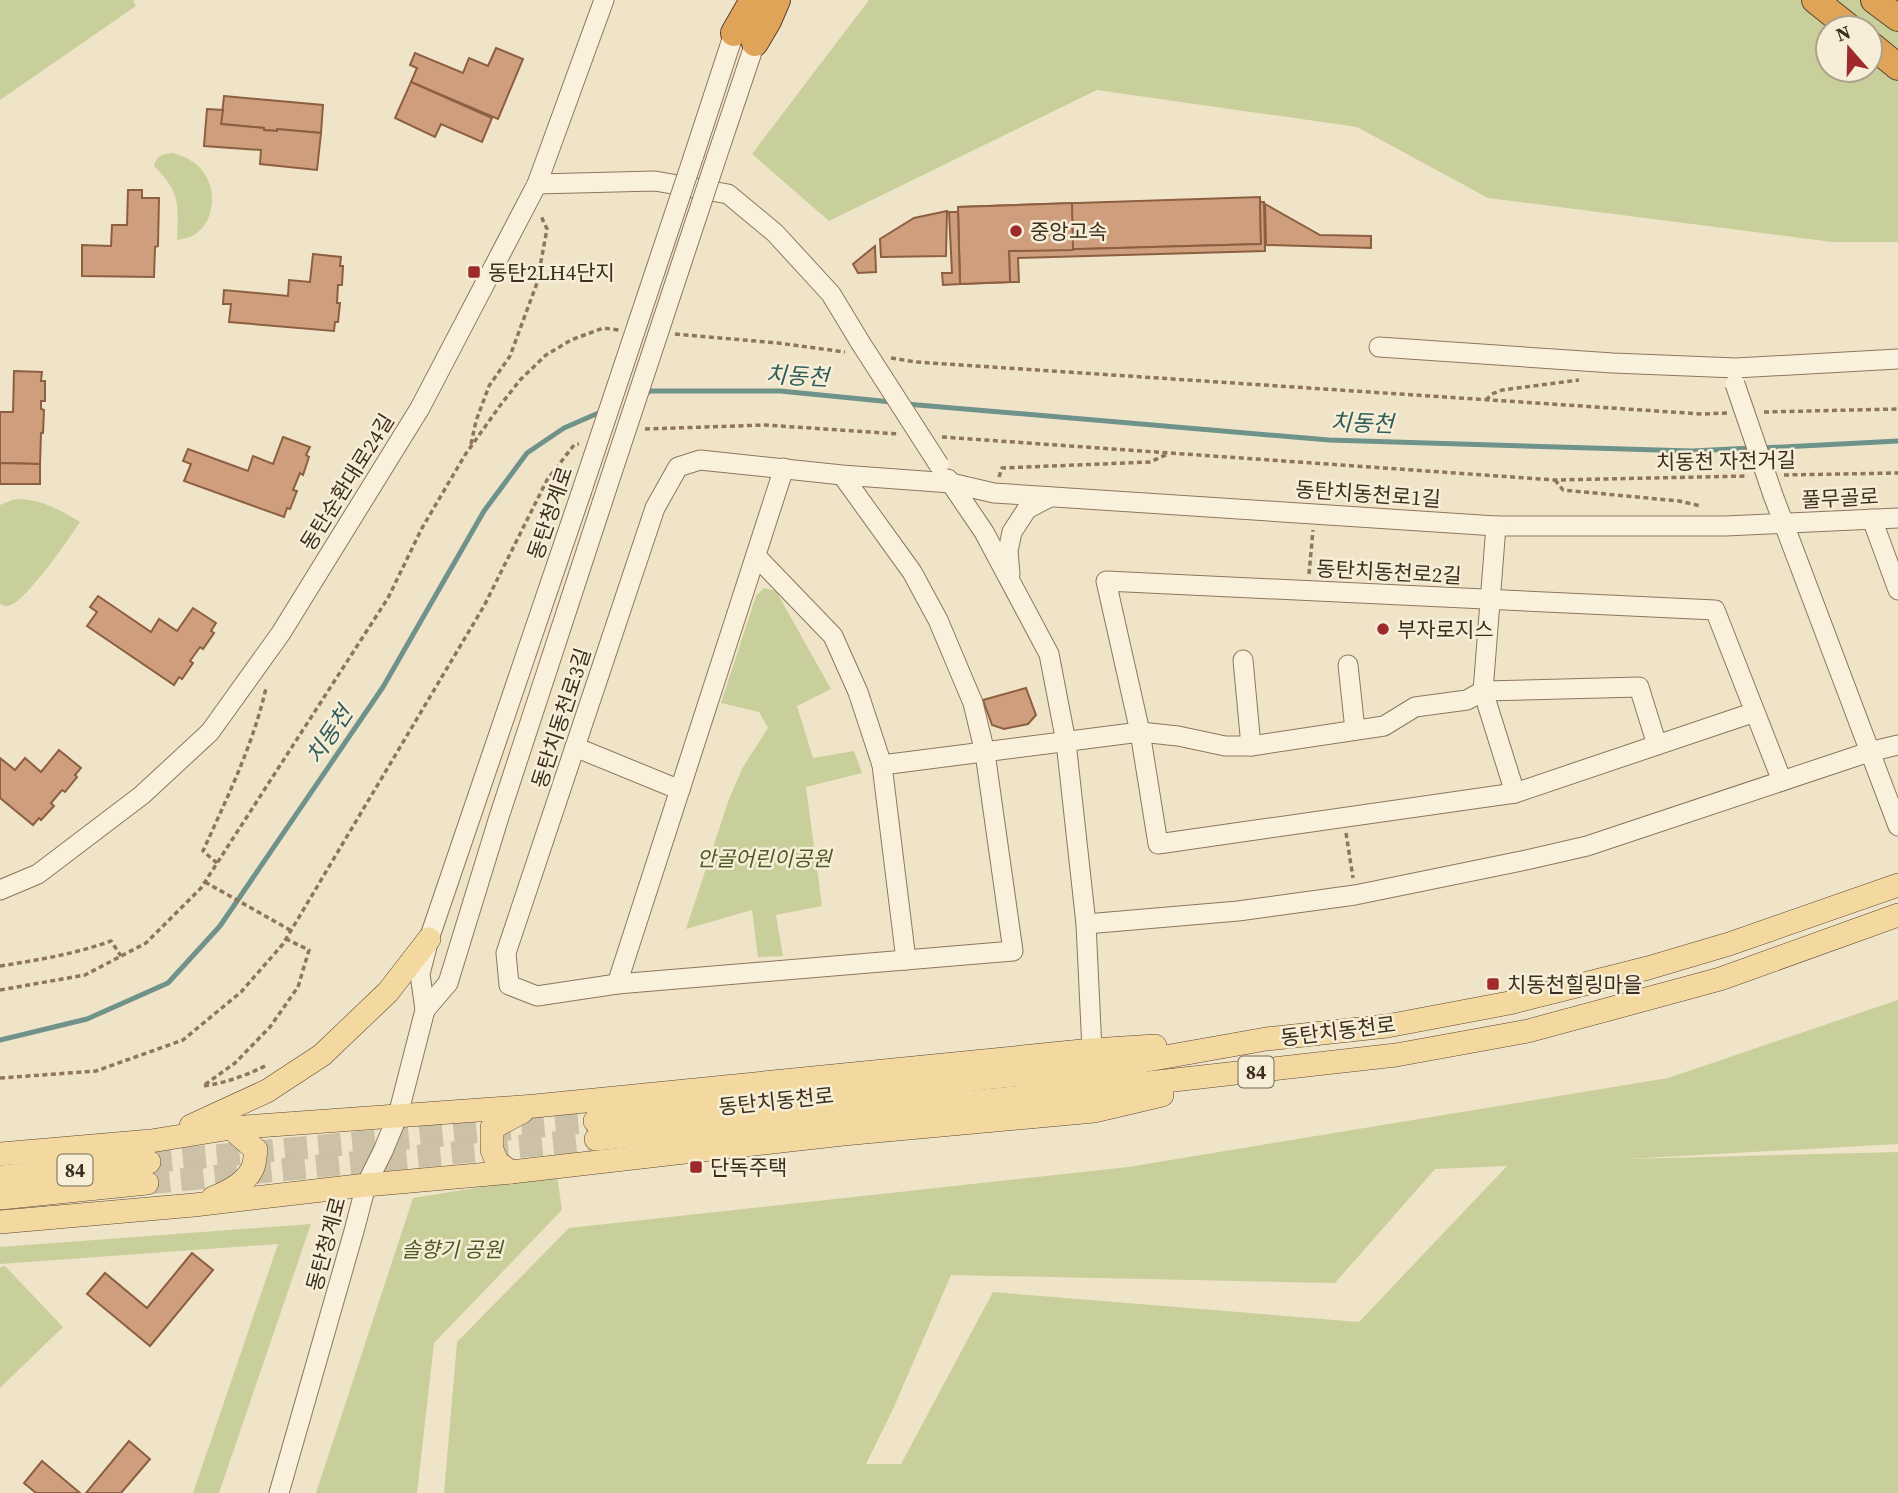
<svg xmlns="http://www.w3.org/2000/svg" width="1898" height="1493" viewBox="0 0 1898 1493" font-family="'Source Serif 4','Noto Sans KR',serif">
	<rect width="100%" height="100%" fill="#f0e4c8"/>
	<g fill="#c9cf9b" fill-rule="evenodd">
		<polygon points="0,0 133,0 136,6 0,100"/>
		<path d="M869,0H1898V242H1832L1488,198L1357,127L1097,90L829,221L752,154ZM1828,28H1870V70H1828Z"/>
		<path d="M172,153C181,155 190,159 197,165C218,183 217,221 194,235C189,238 183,239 177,240C178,205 181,193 154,166C156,156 162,154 172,153Z"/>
		<path d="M21,499C45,501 60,510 80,522C69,539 27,599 11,605C6,607 5,606 0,604V505L12,500Z"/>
		<polygon points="764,588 776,591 831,689 797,706 813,758 854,751 862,773 806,787 822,906 776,915 783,956 758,957 752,910 686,929 729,799 743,767 768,728 759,712 721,703 756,596"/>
		<path d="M1898,1000V1144L1627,1159L1898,1152V1493H444L457,1342L569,1228L1128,1167L1668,1078ZM1507,1166L1359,1322L993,1292L901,1464H866L894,1407L951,1275L1335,1283L1435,1169Z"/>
		<polygon points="557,1175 562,1210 434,1343 417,1493 316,1493 413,1198"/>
		<polygon points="311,1224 219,1493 193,1493 278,1244 0,1264 0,1247"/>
		<polygon points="5,1266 63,1327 0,1388 0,1267"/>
	</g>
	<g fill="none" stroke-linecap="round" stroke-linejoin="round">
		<g stroke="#6f938a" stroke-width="5">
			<polyline points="644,394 651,391 780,391 892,402"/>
			<polyline points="906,404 1329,440 1692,451 1752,448"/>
			<polyline points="1761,448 1898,441"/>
			<polyline points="0,1040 87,1019 168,983 220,926 383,687 484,511 527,453 564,428 603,411"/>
		</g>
	</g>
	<g fill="#cf9f7d" stroke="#8d5f41" stroke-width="2">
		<polygon points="496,48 523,59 498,119 411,82 417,68 410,65 415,53 463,73 469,58 488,66"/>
		<polygon points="411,82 492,118 482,142 441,124 435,137 395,118"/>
		<polygon points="224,96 323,105 321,133 277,129 277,131 264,130 264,128 221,124"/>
		<polygon points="207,109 223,110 221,124 264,128 264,130 277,131 277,129 321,133 317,170 260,164 261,150 204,146"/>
		<polygon points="128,190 142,190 142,198 159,198 158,246 155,247 154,277 82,276 82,245 111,246 112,225 127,225"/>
		<polygon points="1260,197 1261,244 1009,251 1010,282 960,284 958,207"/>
		<polygon points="1260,202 1264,202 1265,251 1018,258 1019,282 1010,282 1009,251 1261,244"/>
		<polygon points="1072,203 1073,250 1009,251 1010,282 960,284 958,207"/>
		<polygon points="1265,204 1320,235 1371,236 1371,248 1266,245"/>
		<polygon points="947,211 946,256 881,257 880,239 914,218"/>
		<polygon points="949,212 958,212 960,284 943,285 942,273 952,273"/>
		<polygon points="875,246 876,272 858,273 853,264"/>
		<polygon points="313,254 341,257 340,266 343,266 342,285 338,285 337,303 340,303 338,322 335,322 334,331 229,322 231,304 223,304 224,290 288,296 289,280 310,282"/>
		<polygon points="14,371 42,372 41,381 45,381 45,401 41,401 41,409 44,410 43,433 41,433 40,464 0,463 0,412 13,412"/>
		<polygon points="283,437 310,447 306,455 309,457 303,475 300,473 293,490 297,491 290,509 287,508 284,517 184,481 191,464 183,461 188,449 248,471 253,456 273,464"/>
		<polygon points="0,463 40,464 40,484 0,484"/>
		<polygon points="98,596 151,632 159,619 177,631 193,608 216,623 211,631 214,633 203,649 200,647 190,661 193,663 182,679 179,677 174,685 87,626 97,612 90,607"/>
		<polygon points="1026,688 1036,715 1028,724 1004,729 992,725 983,700"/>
		<polygon points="59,750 81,768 75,775 77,777 65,792 62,790 51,803 54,806 41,820 39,818 33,825 0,798 0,758 15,770 25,758 41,772"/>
		<polygon points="192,1253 213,1270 150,1346 87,1294 105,1273 147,1308"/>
		<polygon points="129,1441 150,1459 121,1493 86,1493"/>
		<polygon points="42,1461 80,1493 36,1493 24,1483"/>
	</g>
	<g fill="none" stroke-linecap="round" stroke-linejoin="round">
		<g stroke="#ccc0a6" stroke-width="23" stroke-dasharray="23 11" stroke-linecap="butt">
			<polyline points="149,1162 595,1121"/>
			<polyline points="147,1183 596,1139"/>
		</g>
		<g stroke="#8d765c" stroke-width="21">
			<g id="minor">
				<polyline points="693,158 734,33"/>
				<polyline points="716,159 755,43"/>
				<polyline points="537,184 655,181 728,194 775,233 831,294 860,342"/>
				<polyline points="1379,347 1613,363 1736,368 1898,359"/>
				<polyline points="842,475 912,572 938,620 973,703 985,753 1013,951 617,984 537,996 509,985 506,953 655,508 678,467 700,460 842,475 951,483 994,493 1496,526 1725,526 1898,518"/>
				<polyline points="948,479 984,532 1049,654 1066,742 1086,924 1092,1050"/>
				<polyline points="1773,495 1898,826"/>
				<polyline points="1872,519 1898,590"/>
				<polyline points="1496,526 1483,691 1515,793"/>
				<polyline points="756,556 833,636 858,692 882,765 906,960"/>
				<polyline points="1010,574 1008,551 1012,532 1027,509 1050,497"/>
				<polyline points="1243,660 1251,746"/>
				<polyline points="1348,665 1355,730"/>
				<polyline points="1755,712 1515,793 1158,844 1140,732 1106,581 1715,610 1782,781"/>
				<polyline points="575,747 680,790"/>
				<polyline points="882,765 1140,732 1178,736 1225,746 1251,746 1384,726 1415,707 1467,700 1483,691 1639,687 1657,745"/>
				<polyline points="0,890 38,874 142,795 210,732 281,633 420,408 537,184 604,0"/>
				<polyline points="1086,924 1238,911 1355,895 1526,860 1587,846 1869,752 1898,745"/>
				<polyline points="617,984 784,468"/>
				<polyline points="425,1010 448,983 499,817 602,503"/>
				<polyline points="279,1493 354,1231 366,1185 383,1151 398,1115 425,1010 420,974 429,939 581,493"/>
			</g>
		</g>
		<g stroke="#5b4430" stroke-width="24">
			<g id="major">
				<polyline points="595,1121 993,1077 1114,1066 1266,1039 1387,1026 1509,1003 1648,968 1729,944 1898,885"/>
				<polyline points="191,1126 267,1091 322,1055 388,992 429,939"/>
				<polyline points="596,1139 1024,1097 1396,1055 1528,1031 1720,979 1898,915"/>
				<polyline points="0,1154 151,1141 231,1128 535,1106 1092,1050 1155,1046"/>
				<polyline points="511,1172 497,1162 492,1150 492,1128 522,1112"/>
				<polyline points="0,1177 149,1162"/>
				<polyline points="0,1198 147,1183"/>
				<path d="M213,1198C228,1192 247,1183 253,1167C255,1162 255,1155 256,1150L231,1128"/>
				<polyline points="0,1222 194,1205 366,1185 511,1172 843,1134 1094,1111 1162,1095"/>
			</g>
		</g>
		<g stroke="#5b4430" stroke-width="28">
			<g id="highway">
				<polyline points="1815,0 1850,28"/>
				<polyline points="1874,0 1898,18"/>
				<polyline points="734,33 753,0"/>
				<polyline points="755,43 768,21 777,0"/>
				<polyline points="1870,44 1898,67"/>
			</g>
		</g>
		<g stroke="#8d765c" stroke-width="3.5" stroke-dasharray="5 3.5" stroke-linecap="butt">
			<polyline points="675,334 778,343 845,352"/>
			<polyline points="891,358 916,362 1702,414 1728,413"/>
			<polyline points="1486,400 1492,394 1502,390 1579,380"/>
			<polyline points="1764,412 1898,409"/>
			<polyline points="645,429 765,425 899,434"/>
			<polyline points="942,437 1555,480 1748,476"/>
			<polyline points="471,444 476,421 489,386 510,356 537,283 547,229 541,216"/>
			<polyline points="1784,475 1898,473"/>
			<polyline points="999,477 1002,468 1150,462 1168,454"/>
			<polyline points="1555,480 1563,490 1679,501 1701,506"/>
			<polyline points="1309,574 1313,530"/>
			<polyline points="1346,833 1353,878"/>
			<path d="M217,863L203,851C227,798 253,745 266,688"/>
			<polyline points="205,882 290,930"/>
			<path d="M0,966C38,960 75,954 111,941L121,956"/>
			<polyline points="0,990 85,975 146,943 201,888 388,598 422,528 465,455 499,407 520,380 546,355 571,340 603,328 619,330"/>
			<path d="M265,1066C245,1076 225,1083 203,1086L235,1063L270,1027L298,987L309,950L286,939"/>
			<polyline points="0,1078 96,1071 183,1040 241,992 283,944 484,606 547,480 574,445 579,444"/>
		</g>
		<use href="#minor" stroke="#faf1dc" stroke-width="19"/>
		<use href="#major" stroke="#f3d9a0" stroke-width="23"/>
		<use href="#highway" stroke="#e0a458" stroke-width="26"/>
		<g stroke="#8d765c" stroke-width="21" stroke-linecap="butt">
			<g id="minor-bridge">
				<polyline points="860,342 939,465"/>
				<polyline points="1735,384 1773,495"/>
				<polyline points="581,493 693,158"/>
				<polyline points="602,503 716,159"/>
			</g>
		</g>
		<use href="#minor-bridge" stroke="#faf1dc" stroke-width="19"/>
	</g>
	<g fill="#9e2a2b" stroke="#f7eed8" stroke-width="2.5">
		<circle cx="1016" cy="231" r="7"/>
		<rect x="467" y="265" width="14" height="14" rx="3.5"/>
		<circle cx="1383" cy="629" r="7"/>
		<rect x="1486" y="977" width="14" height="14" rx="3.5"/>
		<rect x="689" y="1160" width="14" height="14" rx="3.5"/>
	</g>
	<g text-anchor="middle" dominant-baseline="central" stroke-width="5" stroke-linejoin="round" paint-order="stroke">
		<g fill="#f7eed8" stroke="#756857" stroke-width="2">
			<rect x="1238.5" y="1056.5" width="35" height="31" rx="5"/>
			<rect x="57.5" y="1154.5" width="35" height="31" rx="5"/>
		</g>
		<g font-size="19" font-weight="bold" fill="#3d2e20">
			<text x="1256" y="1072">84</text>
			<text x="75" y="1170">84</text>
		</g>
		<g font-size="21" fill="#3d2e20" stroke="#f7eed8" text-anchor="start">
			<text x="1030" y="231">중앙고속</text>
			<text x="488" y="272">동탄2LH4단지</text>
			<text x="1397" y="629">부자로지스</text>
			<text x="1507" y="984">치동천힐링마을</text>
			<text x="710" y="1167">단독주택</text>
		</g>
		<g font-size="21" fill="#3d2e20" stroke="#f7eed8">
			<text transform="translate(1726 461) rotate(-1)">치동천 자전거길</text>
			<text transform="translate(347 482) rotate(-58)">동탄순환대로24길</text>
			<text transform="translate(1368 494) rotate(4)">동탄치동천로1길</text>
			<text transform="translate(1840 498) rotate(-3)">풀무골로</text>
			<text transform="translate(550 513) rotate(-71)">동탄청계로</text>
			<text transform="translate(1389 572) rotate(3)">동탄치동천로2길</text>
			<text transform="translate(561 718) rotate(-72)">동탄치동천로3길</text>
			<text transform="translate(1338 1031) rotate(-7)">동탄치동천로</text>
			<text transform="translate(776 1101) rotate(-6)">동탄치동천로</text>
			<text transform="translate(326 1244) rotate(-75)">동탄청계로</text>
		</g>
		<g font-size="21" font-style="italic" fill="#4d5a26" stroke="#f7eed8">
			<text x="764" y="858">안골어린이공원</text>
			<text x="452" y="1249">솔향기 공원</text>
		</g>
		<g font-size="23" font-style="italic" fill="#2f5d5a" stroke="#f7eed8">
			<text transform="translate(797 376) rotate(3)">치동천</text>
			<text transform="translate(1362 423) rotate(2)">치동천</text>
			<text transform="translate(329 735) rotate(-56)">치동천</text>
		</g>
	</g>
	<g transform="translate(1849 49) rotate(340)"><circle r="33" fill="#f7eed8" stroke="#ada18e" stroke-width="2"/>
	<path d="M0-5L12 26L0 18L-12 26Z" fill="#9e2a2b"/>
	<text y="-10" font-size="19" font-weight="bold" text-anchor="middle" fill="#3d2e20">N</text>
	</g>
</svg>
